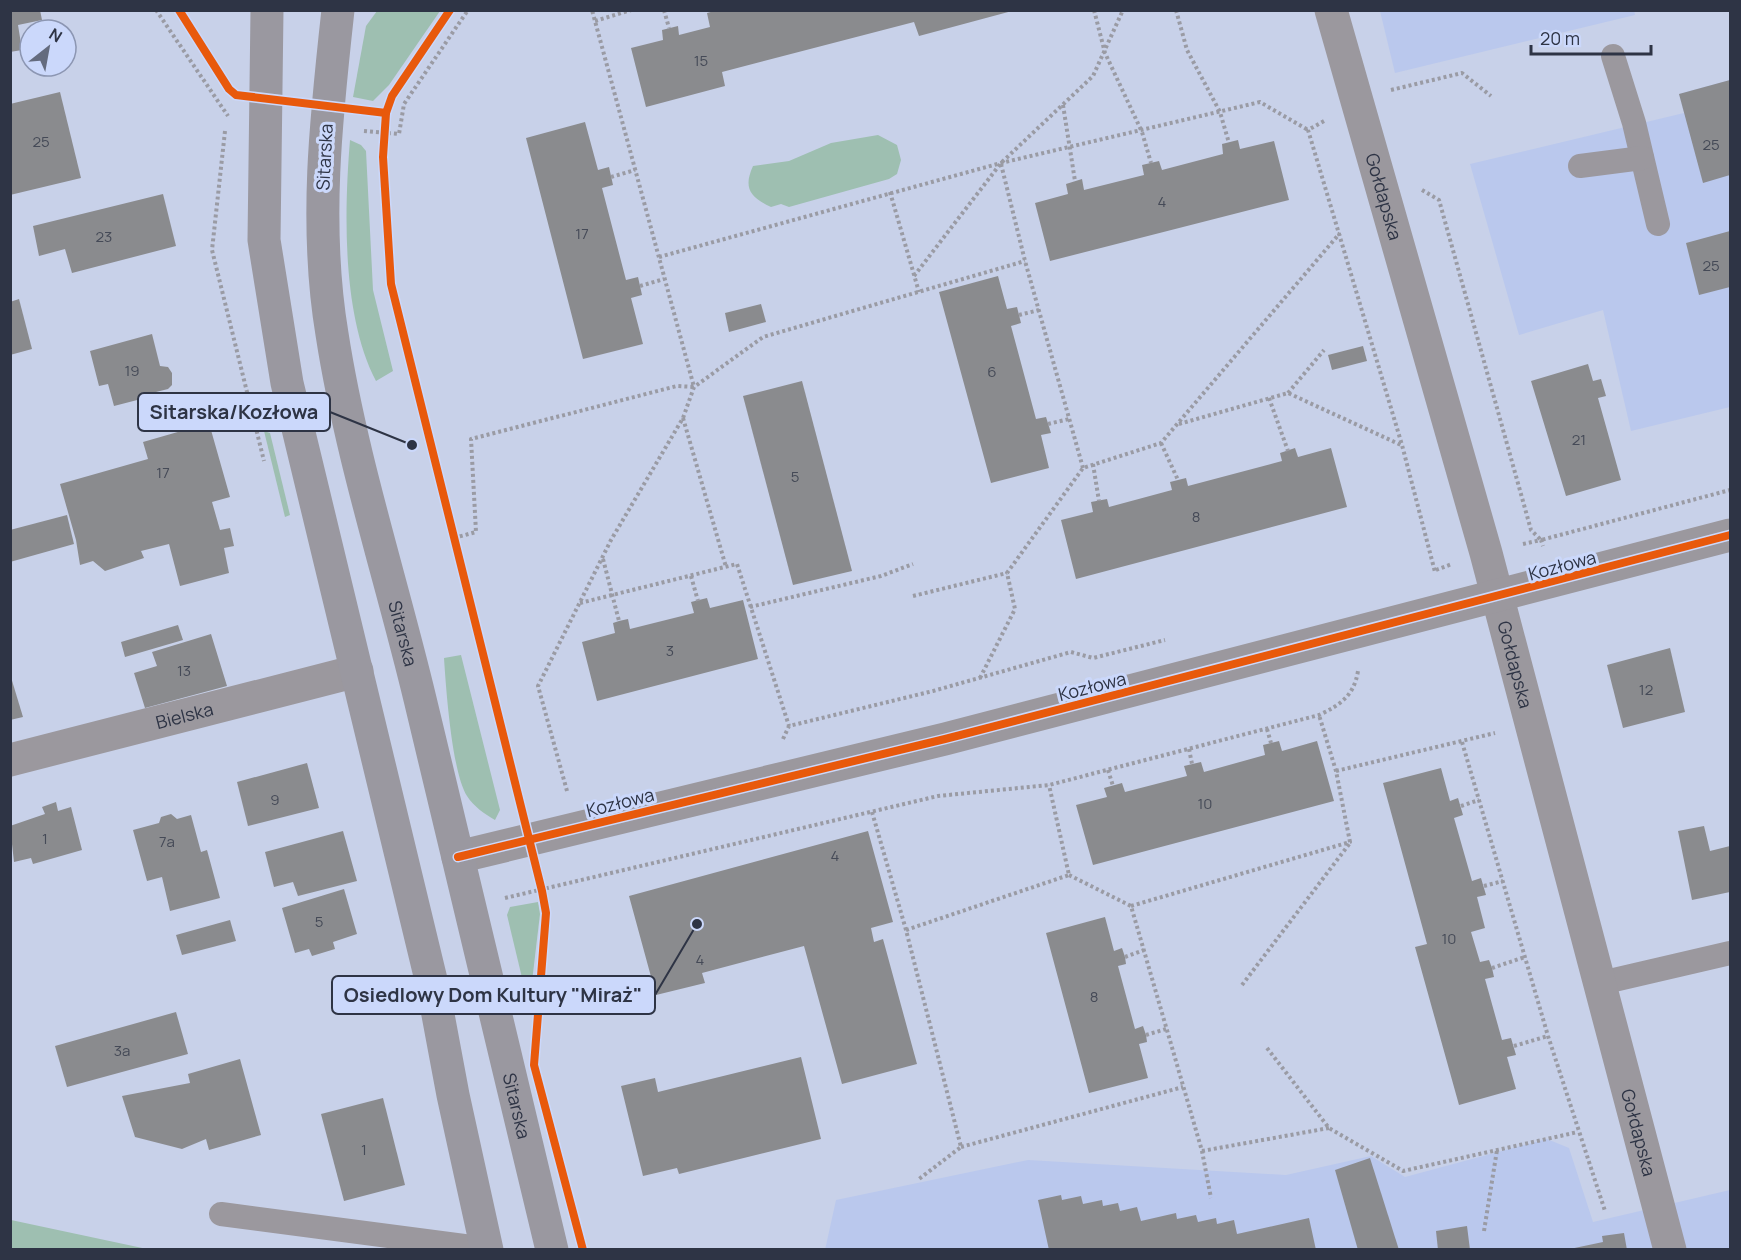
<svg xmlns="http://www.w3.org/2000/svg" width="1741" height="1260" viewBox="0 0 1741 1260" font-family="Manrope,sans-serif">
	<rect width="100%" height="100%" fill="#c8d1e9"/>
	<g fill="#bac8ed">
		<polygon points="1634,10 1635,15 1395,73 1380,11"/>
		<polygon points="1730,80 1730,407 1631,431 1603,310 1519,335 1470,164 1684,113 1679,94"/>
		<polygon points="1547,1139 1569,1148 1593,1222 1730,1190 1730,1249 825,1250 836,1200 1028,1160 1286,1175 1371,1156 1405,1177"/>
	</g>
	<g fill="#9ebfb1">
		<polygon points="377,11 440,11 389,85 373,101 353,97 366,26"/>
		<path d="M878,135L897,145L901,160L897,174L889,179L789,207L781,204L771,207C750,197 743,188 753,166L789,161L831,143Z"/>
		<path d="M350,140L361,145L366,151L373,290L393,371L376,381C342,316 344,213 350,140Z"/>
		<polygon points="264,431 270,433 290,515 285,517"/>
		<path d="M461,655L500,810L495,820C485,814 474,807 467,796C452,773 446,688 444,658Z"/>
		<polygon points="538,902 540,914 529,1007 507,915 510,907"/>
		<polygon points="11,1220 147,1249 11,1249"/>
	</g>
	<g fill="#8a8b8e">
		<polygon points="10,10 40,10 42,20 18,25 22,50 10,52"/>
		<polygon points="718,10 1012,10 1012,11 919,36 914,22 722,72 725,86 646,107 631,48 663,40 662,30 678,26 679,35 710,27 707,13"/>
		<polygon points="1730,80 1730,175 1703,183 1679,94"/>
		<polygon points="60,92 81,178 10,195 10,104"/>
		<polygon points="585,122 598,170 609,167 613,185 602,188 626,280 638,277 642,295 631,298 643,344 583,359 526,138"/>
		<polygon points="1238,140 1240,149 1274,141 1289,200 1050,261 1035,203 1068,194 1066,184 1082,179 1084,190 1144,175 1142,165 1159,161 1162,170 1223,154 1222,144"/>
		<polygon points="163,194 176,246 72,273 65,249 39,256 33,226"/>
		<polygon points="1730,231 1730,287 1699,295 1686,243"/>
		<polygon points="998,276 1007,309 1017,307 1021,323 1011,326 1036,419 1046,417 1051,433 1041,435 1049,468 991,483 939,292"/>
		<polygon points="19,299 32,349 10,355 10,302"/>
		<polygon points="761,304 766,322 729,332 725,313"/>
		<polygon points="152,334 160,366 168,367 172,373 172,385 168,389 144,395 145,398 114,406 108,384 99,386 90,351"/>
		<polygon points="1363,346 1367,361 1332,370 1328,355"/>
		<polygon points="1588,364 1593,381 1601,379 1606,396 1598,398 1621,480 1566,496 1531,381"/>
		<polygon points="802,381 852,571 793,585 743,396"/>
		<polygon points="209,423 230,497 212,502 220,530 230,528 234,546 224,548 229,573 180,586 169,544 141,551 144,558 105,571 93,561 80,565 76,540 60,484 148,459 143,442"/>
		<polygon points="1295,448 1298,457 1331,448 1347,507 1076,579 1061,520 1093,512 1091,502 1107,499 1109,507 1172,490 1170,482 1186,478 1188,486 1282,461 1280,453"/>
		<polygon points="67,515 74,544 10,562 10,530"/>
		<polygon points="707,598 710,608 743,600 758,659 597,701 582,642 615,633 613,623 619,621 628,619 630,629 694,613 691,602"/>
		<polygon points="178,625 183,640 125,657 121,642"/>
		<polygon points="211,634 227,686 145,708 134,673 157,666 152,652"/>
		<polygon points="1670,648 1685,712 1623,728 1607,665"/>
		<polygon points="10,674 23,717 10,720"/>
		<polygon points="1279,741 1282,751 1317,741 1334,801 1093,865 1076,805 1107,797 1104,788 1122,783 1125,792 1187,776 1184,766 1201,762 1204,772 1265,755 1263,745"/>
		<polygon points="307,763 319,808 248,826 237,782"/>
		<polygon points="1441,768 1450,801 1458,798 1463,815 1454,818 1472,881 1481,878 1486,895 1477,897 1485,928 1471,932 1480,962 1489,960 1492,968 1494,977 1485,979 1502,1040 1511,1038 1516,1055 1507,1057 1516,1089 1459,1105 1415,947 1427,944 1383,783"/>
		<polygon points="56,802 58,811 71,807 82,850 33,864 31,858 14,862 10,826 45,814 42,807"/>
		<polygon points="171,814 177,819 191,815 201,852 207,850 220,898 170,911 162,877 147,881 133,830 159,823 161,817"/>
		<polygon points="1704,826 1710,851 1730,846 1730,892 1692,900 1678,831"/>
		<polygon points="343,831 357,881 298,896 293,882 274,887 265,852"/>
		<polygon points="868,831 893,922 871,928 874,942 883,939 917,1064 842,1084 804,946 702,973 705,983 656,995 629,896"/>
		<polygon points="344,889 357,934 333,942 335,949 312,956 309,949 295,953 282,908"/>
		<polygon points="1105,917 1114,951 1122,948 1125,957 1126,964 1118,966 1135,1029 1143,1026 1146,1035 1147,1042 1139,1044 1148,1078 1089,1093 1046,933"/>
		<polygon points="230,920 236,941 182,955 176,935"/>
		<polygon points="176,1012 188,1054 67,1087 55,1046"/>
		<polygon points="801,1057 821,1139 679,1174 677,1168 643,1176 621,1086 655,1078 658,1092"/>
		<polygon points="240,1059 261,1135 209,1150 206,1139 182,1149 135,1137 122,1096 190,1083 188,1074"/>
		<polygon points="383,1098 405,1185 344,1201 321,1114"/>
		<polygon points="1370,1158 1399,1250 1358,1250 1335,1170"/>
		<polygon points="1061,1195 1062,1200 1081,1196 1083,1204 1102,1200 1103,1206 1118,1203 1120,1211 1137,1207 1141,1221 1176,1213 1177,1219 1196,1215 1198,1222 1216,1218 1217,1224 1234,1220 1237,1234 1309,1218 1316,1250 1049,1250 1038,1200"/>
		<polygon points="1467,1226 1470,1250 1438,1250 1436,1231"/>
		<polygon points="1624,1233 1627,1250 1565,1250 1603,1242 1602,1236"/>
	</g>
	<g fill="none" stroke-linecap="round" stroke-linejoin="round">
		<g stroke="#9a9ba4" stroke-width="4" stroke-dasharray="3 3" stroke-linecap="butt">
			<polyline points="156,10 228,116"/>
			<polyline points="664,10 669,28"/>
			<polyline points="1094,10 1105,53 1142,132 1151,163"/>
			<polyline points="1176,10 1187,50 1220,112 1229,143"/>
			<polyline points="595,21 631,10"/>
			<polyline points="1391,90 1462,73 1491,96"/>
			<polyline points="1063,105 1075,181"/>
			<polyline points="1324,121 1308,130 1402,445 1435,572"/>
			<polyline points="225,131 212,250 264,461"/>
			<polyline points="364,131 399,134 404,104 468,10"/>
			<polyline points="1001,164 1025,261 1083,468"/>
			<polyline points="611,177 635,170"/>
			<polyline points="1422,190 1439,200 1531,530 1541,540 1730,490"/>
			<polyline points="890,192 919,292"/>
			<polyline points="659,257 1001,163 1260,102 1308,130"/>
			<polyline points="914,276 1001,163 1093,76 1123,10"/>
			<polyline points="640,286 664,279"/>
			<polyline points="1019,315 1039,310"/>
			<polyline points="1288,393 1324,350"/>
			<polyline points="1269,398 1288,451"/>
			<polyline points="683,418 726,567"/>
			<polyline points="1048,424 1069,419"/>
			<polyline points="1179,424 1288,393 1401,445"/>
			<polyline points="1161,443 1178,480"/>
			<polyline points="1093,464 1099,501"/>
			<polyline points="454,538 476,532 471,439 677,386 694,387 592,10"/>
			<polyline points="1523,544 1541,540 1543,546"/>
			<polyline points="603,559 619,621"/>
			<polyline points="1436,570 1452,564"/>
			<polyline points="691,576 698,601"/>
			<polyline points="913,596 1007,573"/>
			<polyline points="580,603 737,564 789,726"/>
			<polyline points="750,607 881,576 913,564"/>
			<polyline points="980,678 1015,609 1007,573 1083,468 1161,443 1340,233"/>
			<polyline points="1267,729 1271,743"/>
			<polyline points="783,739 789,726 933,691 1071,652 1093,658 1165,640"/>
			<polyline points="1462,742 1548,1036 1605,1211"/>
			<polyline points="1189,749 1192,764"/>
			<polyline points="1108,770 1113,786"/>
			<polyline points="1336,771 1495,733"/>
			<polyline points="567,791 538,686 611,540 683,418 694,387 763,337 1025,261"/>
			<polyline points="1461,806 1479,800"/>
			<polyline points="872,812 906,930 961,1147 919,1179"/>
			<polyline points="1069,875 1131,906 1202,1151 1211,1198"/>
			<polyline points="1484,886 1503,881"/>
			<path d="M505,898L938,796L1049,785L1319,715C1340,705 1354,696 1358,671"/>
			<polyline points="1131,906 1350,842 1336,771 1319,715"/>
			<polyline points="906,930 1069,875 1049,785"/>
			<polyline points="1125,957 1144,950"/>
			<polyline points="1492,968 1525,957"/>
			<polyline points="1242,985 1350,843"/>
			<polyline points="1146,1035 1166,1029"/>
			<polyline points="1514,1046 1548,1036"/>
			<polyline points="1267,1048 1329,1128 1403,1171 1578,1132"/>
			<polyline points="961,1147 1183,1087"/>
			<polyline points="1202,1151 1329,1128"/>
			<polyline points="1484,1231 1497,1150"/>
		</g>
		<g stroke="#9b989e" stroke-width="24">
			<polyline points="1613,56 1634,123 1658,224"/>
			<polyline points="1580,166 1642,158"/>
			<polyline points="1601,983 1730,953"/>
			<polyline points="221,1214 487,1249"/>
		</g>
		<g stroke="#9b989e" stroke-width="33">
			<path id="s1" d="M1331,10L1486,553L1670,1250"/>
			<path id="s2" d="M10,760L357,671"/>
			<polyline points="458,857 945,739 1730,535"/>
		</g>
		<g stroke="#9a98a0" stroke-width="33">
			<polyline points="267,10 264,240 287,383 433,988 453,1095 487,1250"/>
			<path id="s3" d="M338,10C326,118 314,226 332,334C351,457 391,578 420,699C464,882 507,1066 552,1250"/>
		</g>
		<g stroke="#cbd8fb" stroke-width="11">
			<g id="cycleway">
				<polyline points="179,10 229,89 236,95 386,113 392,96 450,10"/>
				<polyline points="386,113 383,157 391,284 542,891 546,913 534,1065 583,1250"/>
				<polyline points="458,857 945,739 1730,535"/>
			</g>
		</g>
		<use href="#cycleway" stroke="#e8590c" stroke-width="8"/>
	</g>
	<g text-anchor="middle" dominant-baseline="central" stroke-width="6" stroke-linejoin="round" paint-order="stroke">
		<g font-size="15" fill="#454a57">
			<text x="701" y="60">15</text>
			<text x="41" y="141">25</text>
			<text x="1711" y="144">25</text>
			<text x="1162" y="201">4</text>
			<text x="582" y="233">17</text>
			<text x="104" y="236">23</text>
			<text x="1711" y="265">25</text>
			<text x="132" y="370">19</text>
			<text x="992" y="371">6</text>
			<text x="1579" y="439">21</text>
			<text x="163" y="472">17</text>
			<text x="795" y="476">5</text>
			<text x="1196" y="516">8</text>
			<text x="670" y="650">3</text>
			<text x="184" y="670">13</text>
			<text x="1646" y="689">12</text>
			<text x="275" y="799">9</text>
			<text x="1205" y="803">10</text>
			<text x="45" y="838">1</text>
			<text x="167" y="841">7a</text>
			<text x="835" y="855">4</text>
			<text x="319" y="921">5</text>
			<text x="1449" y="938">10</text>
			<text x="700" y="959">4</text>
			<text x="1094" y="996">8</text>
			<text x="122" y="1050">3a</text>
			<text x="364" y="1149">1</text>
		</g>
		<g font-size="18" fill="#2e3445" stroke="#cbd8fb">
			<text transform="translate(324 157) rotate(-87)">Sitarska</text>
			<text stroke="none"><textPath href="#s1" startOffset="194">Gołdapska</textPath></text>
			<text transform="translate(1562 565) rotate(-15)">Kozłowa</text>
			<text stroke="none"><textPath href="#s3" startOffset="633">Sitarska</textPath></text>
			<text stroke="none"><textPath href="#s1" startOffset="680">Gołdapska</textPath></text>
			<text transform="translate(1092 686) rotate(-14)">Kozłowa</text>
			<text stroke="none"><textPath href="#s2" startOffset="180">Bielska</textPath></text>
			<text transform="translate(620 802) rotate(-14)">Kozłowa</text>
			<text stroke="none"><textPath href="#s3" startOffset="1119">Sitarska</textPath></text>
			<text stroke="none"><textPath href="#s1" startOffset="1164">Gołdapska</textPath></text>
		</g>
	</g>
	<path fill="none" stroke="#2e3445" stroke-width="2" d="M412 445L330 412M697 924L655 995"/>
	<g fill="#2e3445" stroke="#cbd8fb" stroke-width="2">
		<circle cx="412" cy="445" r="6"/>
		<circle cx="697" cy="924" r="6"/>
	</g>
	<g fill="#cbd8fb" stroke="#2e3445" stroke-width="2">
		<rect x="138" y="393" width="192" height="38" rx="6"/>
		<rect x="332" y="976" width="323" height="38" rx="6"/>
	</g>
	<g font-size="20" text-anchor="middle" font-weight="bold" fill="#2e3445">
		<text x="234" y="419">Sitarska/Kozłowa</text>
		<text x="493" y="1002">Osiedlowy Dom Kultury "Miraż"</text>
	</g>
	<rect width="1741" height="1260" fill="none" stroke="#2e3445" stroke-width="24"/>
	<g transform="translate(48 48) rotate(31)"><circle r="28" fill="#cbd8fb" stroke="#8c96b2" stroke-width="1.5"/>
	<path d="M0-4.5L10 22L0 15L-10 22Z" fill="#646b7e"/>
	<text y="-9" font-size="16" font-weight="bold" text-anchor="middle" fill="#2e3445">N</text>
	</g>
	<path d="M1531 45v9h120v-9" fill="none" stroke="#2e3445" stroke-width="3"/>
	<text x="1540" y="45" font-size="18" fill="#2e3445" stroke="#cbd8fb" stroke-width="4.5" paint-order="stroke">20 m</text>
</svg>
